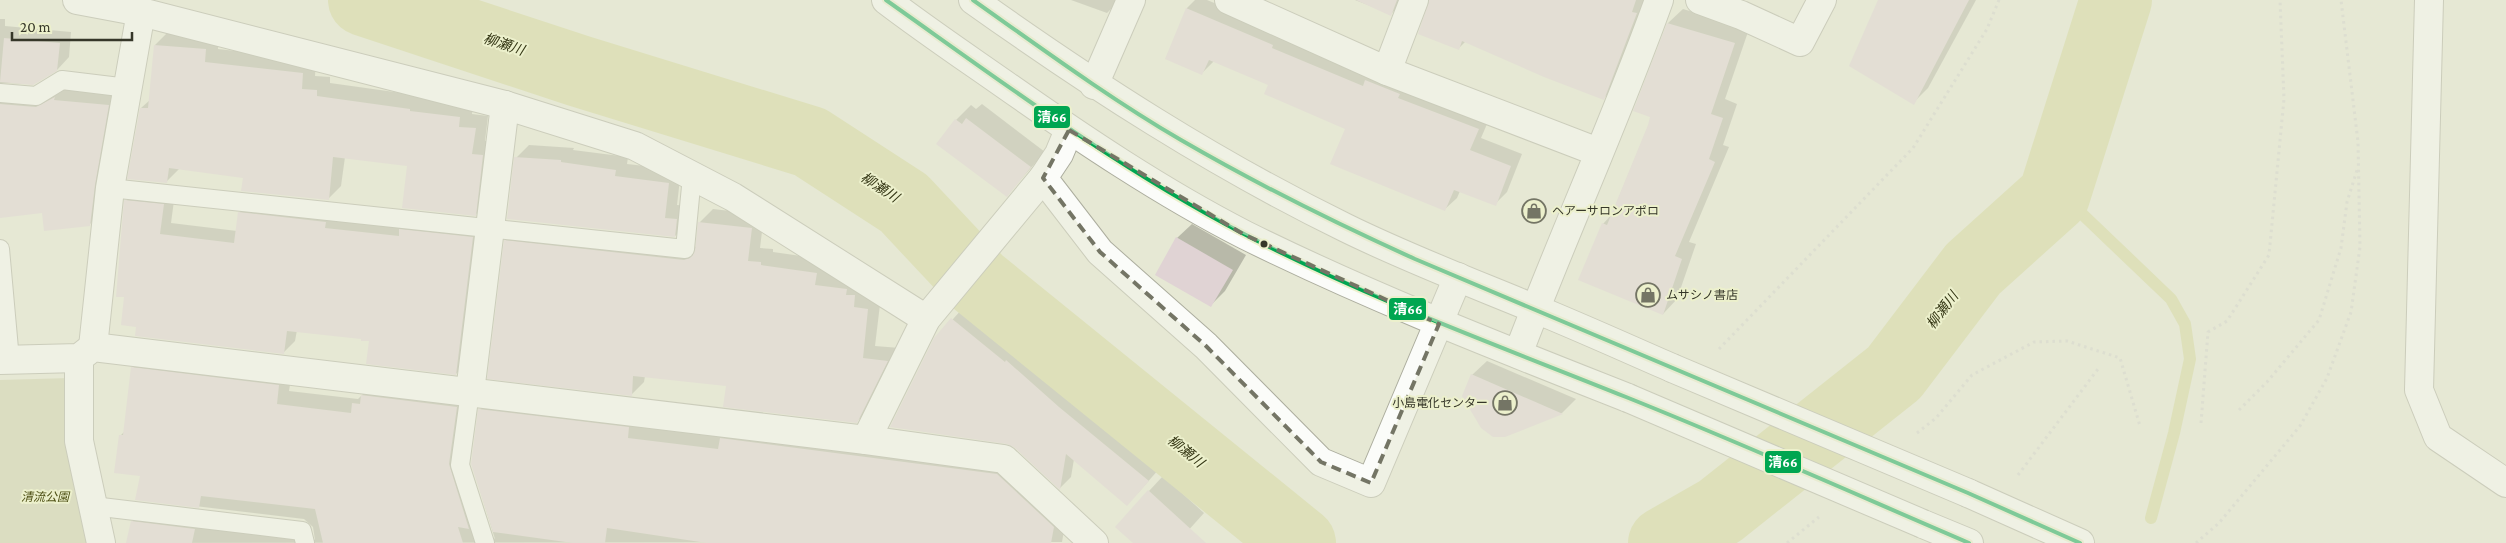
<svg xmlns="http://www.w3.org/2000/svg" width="2506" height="543" viewBox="0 0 2506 543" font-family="'Crimson Pro','Noto Sans JP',serif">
	<rect width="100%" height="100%" fill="#e6e8d4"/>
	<polygon fill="#ced1aa" points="71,378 101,543 0,543 0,380"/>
	<g fill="#0003">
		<polygon points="1071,0 1120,0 1107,13"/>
		<polygon points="1195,0 1207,0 1490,117 1481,138 1522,154 1507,192 1495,204 1460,191 1457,198 1445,209 1346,128 1269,84 1214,61 1202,73 1166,58 1187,8"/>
		<polygon points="1355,0 1405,0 1391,14"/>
		<polygon points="1430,0 1652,0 1620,82 1604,98 1466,41 1458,49"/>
		<polygon points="1880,0 1976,0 1928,88 1913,103"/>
		<polygon points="1683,9 1749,29 1725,99 1737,104 1723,145 1729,147 1689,242 1696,244 1677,299 1663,314 1603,224 1612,214 1652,117 1635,110 1668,23"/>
		<polygon points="0,19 5,19 5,26 71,32 69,57 57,70 33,84 2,83 6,90 66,86 120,93 102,212 90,224 43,212 0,217"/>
		<polygon points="168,32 219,36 218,49 316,60 315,76 330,77 330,83 423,96 422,98 473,104 472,114 488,116 485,141 496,142 489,202 475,215 408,165 345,157 341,186 328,199 244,177 180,168 166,182 141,108 150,100 155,45"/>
		<polygon points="982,104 1045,152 1007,195 956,120 971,105 976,109"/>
		<polygon points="529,145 574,148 573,150 628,157 627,164 681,170 677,205 690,206 688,223 675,236 516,158"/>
		<polygon points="137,189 175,193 171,223 237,231 239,213 251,201 484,226 467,362 456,374 363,338 297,330 295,341 283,353 138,326 125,296 126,201"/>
		<polygon points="713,209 764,215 760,248 773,249 773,252 829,260 881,296 875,346 900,348 870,409 856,422 727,384 645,376 644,382 631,395 505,241 519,228 697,247 700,222"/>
		<polygon points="1192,224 1246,255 1225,291 1210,306 1177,238"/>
		<polygon points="963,308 1017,352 1018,350 1070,396 1159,469 1138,493 1074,459 1071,477 1060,488 935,339"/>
		<polygon points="146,355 292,372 289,391 358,399 367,390 470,394 463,454 488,533 495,539 472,464 480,410 493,396 1011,461 1067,513 1062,542 128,543 132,522 145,508 310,537 315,540 313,527 304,519 136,499 141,475 120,436 125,431 133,368"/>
		<polygon points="1487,361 1576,399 1562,413 1505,436 1472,375"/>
		<polygon points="1163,476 1204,513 1177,543 1134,543 1149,491"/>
	</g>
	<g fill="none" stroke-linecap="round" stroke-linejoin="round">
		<polyline stroke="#d4d89b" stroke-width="12" points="2057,190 2171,299 2185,324 2190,359 2174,433 2151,518"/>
		<g stroke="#d4d89b" stroke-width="72">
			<polyline points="364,0 579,71 810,142 904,203 978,282 1300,543"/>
			<polyline points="1664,543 1720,511 1894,373 1973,269 2054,196 2116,0"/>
		</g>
	</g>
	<g fill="#e0d3d4">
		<polygon points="1356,0 1397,0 1391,16"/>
		<polygon points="1429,0 1636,0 1632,12 1637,13 1604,100 1544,77 1462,41 1459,50 1418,34"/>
		<polygon points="1878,0 1969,0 1914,105 1849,66"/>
		<polygon points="1186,8 1273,45 1272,48 1363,86 1365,80 1400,94 1398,98 1479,129 1470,150 1511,166 1496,206 1454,190 1445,211 1330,164 1345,129 1264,94 1268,85 1209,60 1202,75 1165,59"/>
		<polygon points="1667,23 1735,43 1711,114 1723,118 1709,159 1715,162 1675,256 1682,259 1663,315 1578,280 1602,223 1607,225 1648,125 1650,117 1633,111"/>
		<polygon points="4,38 60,43 57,71 33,85 0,82"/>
		<polygon points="154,45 206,49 205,62 303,73 302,89 317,90 317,96 410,109 410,111 460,117 459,127 476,128 472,154 483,155 476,216 402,208 407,166 333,157 329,200 241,191 243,178 169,168 167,183 127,179 140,108 148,108"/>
		<polygon points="55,97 54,100 109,105 95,185 90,226 44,231 42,213 0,218 0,104 36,107"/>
		<polygon points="966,118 1031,167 1007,197 936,144 955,119 962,124"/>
		<polygon points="514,157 561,160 561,162 616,170 615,176 669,183 665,218 677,219 675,237 507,219"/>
		<polygon points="124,200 164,204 160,234 234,243 238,212 326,222 325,228 399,236 399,229 473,237 456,375 366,364 369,341 361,341 361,339 287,331 284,354 135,336 136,327 121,325 124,297 116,297"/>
		<polygon points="698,222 752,228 748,261 761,262 761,265 817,273 815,285 847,289 846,295 855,295 854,307 868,309 863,358 888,361 857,423 723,407 726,386 633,376 632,396 487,379 504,240 684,260 690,258 695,250"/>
		<polygon points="1176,237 1233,270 1211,307 1155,275"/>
		<polygon points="951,318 1005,362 1006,360 1059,407 1149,481 1127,506 1066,454 1060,490 1015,448 1007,444 890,427 934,338"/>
		<polygon points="131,367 279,385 277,404 351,413 352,403 360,404 361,395 457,407 449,464 469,529 458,527 463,543 323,543 315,509 201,496 199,508 135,500 140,476 114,473 119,435 123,435"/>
		<polygon points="1471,374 1563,414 1505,437 1493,437 1481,428 1462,396"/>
		<polygon points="478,409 629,427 628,438 718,449 720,438 997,474 1054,527 1051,543 707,543 607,528 605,543 573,543 493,532 471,464"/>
		<polygon points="1148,490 1206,543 1133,543 1115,527"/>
		<polygon points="131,521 195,529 192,543 126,543"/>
	</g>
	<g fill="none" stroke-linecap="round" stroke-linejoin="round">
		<g stroke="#acad9e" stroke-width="20">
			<g id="service">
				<polyline points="0,93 36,96 62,80 128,88"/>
				<polyline points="110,188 685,249 692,176"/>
				<polyline points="0,249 10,360"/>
				<polyline points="470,392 460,465 485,543"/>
				<polyline points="93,506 302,531 305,543"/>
			</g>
		</g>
		<g stroke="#acad9e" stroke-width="30">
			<g id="minor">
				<polyline points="77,0 141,12"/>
				<polyline points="1229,0 1387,71 1598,152"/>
				<polyline points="1700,0 1741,15 1800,42 1822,0"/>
				<polyline points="2429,0 2419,390 2438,437 2506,483"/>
				<polyline points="1387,71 1414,0"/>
				<polyline points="1094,85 1131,0"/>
				<polyline points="1069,130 1059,154 1043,178 1100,252 1206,346 1321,462 1371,483 1458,277"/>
				<polyline points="93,347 110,188 141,12 505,105 635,146 733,197 926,319"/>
				<polyline points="79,358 79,441 101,543"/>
				<polyline points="0,360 79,358 93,347 866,440 1004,459 1094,543"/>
				<polyline points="470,392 505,105"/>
				<polyline points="866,440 926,319 1043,178"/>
			</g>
		</g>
		<g stroke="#acad9e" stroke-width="30">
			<path id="tertiary" d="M1518,354C1563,235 1616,120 1659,0"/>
		</g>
		<g stroke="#acad9e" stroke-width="30">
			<g id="primary">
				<path d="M886,0C924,29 964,56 1004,84C1081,138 1161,192 1245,235C1370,297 1499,347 1628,398"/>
				<path d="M973,0C1094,86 1213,163 1346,228C1407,258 1470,282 1533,308C1580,327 1626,348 1672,368"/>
				<polyline points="1968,493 2080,543"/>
				<polyline points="1923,524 1969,543"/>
			</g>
		</g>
		<g stroke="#d2d3cd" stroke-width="3" stroke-dasharray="2.5 4" stroke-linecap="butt">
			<polyline points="1719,349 1913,148 1987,29 1999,0"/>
			<polyline points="2239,410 2267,382 2319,320 2341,248 2347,202 2358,167"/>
			<polyline points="2201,423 2208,332 2227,321 2269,255 2284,99 2280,0"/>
			<polyline points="1917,433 1936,418 1972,375 2034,342 2067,341 2120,358 2140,426"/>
			<polyline points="2018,475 2098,369"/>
			<polyline points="1787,543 1819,517"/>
			<polyline points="2196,543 2219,523 2300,426 2327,378 2351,312 2360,247 2358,142 2341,0"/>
		</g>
		<use href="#service" stroke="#fbfcf9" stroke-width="18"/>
		<use href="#minor" stroke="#fbfcf9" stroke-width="28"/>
		<use href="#tertiary" stroke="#fbfcf9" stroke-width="28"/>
		<use href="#primary" stroke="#fbfcf9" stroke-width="28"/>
		<g stroke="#acad9e" stroke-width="30" stroke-linecap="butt">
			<g id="primary-bridge">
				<polyline points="1672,368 1968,493"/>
				<polyline points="1628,398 1923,524"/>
			</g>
		</g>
		<use href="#primary-bridge" stroke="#fbfcf9" stroke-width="28"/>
		<g stroke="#ecf0cc" stroke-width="8">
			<g id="bus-1">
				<path d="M886,0C1002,82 1117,168 1244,234C1367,298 1497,345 1626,397C1741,443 1855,494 1969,543"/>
				<path d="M973,0C1041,48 1109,98 1181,140C1257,184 1335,223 1415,259L1968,493L2080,543"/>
			</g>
		</g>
		<use href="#bus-1" stroke="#00a651" stroke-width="4"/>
	</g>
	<path d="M0 0H2506V543H0ZM1069,130L1243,234L1439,324L1371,483L1321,462L1206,346L1100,252L1043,178Z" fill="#e6e8d4" fill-opacity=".55" fill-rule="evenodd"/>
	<path fill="none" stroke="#747565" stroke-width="4" stroke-dasharray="10 6" stroke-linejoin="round" d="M1069,130L1243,234L1439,324L1371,483L1321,462L1206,346L1100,252L1043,178Z"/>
	<defs>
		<g id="shop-ring" transform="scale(1.25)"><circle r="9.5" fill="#ecf0cc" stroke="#747565" stroke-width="1.5"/><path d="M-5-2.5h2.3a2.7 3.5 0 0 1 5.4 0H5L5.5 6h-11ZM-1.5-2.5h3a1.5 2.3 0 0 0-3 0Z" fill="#747565"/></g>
	</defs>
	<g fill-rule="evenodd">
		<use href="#shop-ring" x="1534" y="211"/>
		<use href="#shop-ring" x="1648" y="295"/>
		<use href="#shop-ring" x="1505" y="403"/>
	</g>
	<circle fill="#363729" stroke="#ecf0cc" stroke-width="2" cx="1264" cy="244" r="4.5"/>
	<g text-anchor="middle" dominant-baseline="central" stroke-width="4" stroke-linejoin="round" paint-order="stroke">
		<g font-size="12" fill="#363729" stroke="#ecf0cc" text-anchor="start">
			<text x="1552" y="211">ヘアーサロンアポロ</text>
			<text x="1666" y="295">ムサシノ書店</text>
			<text x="1488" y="403" text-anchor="end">小島電化センター</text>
		</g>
		<g font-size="12" font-style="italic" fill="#4d4f14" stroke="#ecf0cc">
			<text x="45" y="497">清流公園</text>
		</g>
		<g font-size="14" font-style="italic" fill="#333513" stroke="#ecf0cc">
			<text transform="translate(504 44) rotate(18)">柳瀬川</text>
			<text transform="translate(880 187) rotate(33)">柳瀬川</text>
			<text transform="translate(1942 310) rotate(-53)">柳瀬川</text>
			<text transform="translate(1186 451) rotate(39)">柳瀬川</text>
		</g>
	</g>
	<g stroke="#ecf0cc" stroke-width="2">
		<rect x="1033" y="105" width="38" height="24" rx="5" fill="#00a651"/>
		<rect x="1388" y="297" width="39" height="24" rx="5" fill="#00a651"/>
		<rect x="1764" y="450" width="38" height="24" rx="5" fill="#00a651"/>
	</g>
	<g font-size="14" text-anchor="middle" font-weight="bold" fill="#fff">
		<text x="1052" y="122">清66</text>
		<text x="1408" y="314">清66</text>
		<text x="1783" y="467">清66</text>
	</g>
	<path d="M12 32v8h120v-8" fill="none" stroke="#363729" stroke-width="2.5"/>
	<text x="20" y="32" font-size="15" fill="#363729" stroke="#ecf0cc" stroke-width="4" paint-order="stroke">20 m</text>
</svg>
